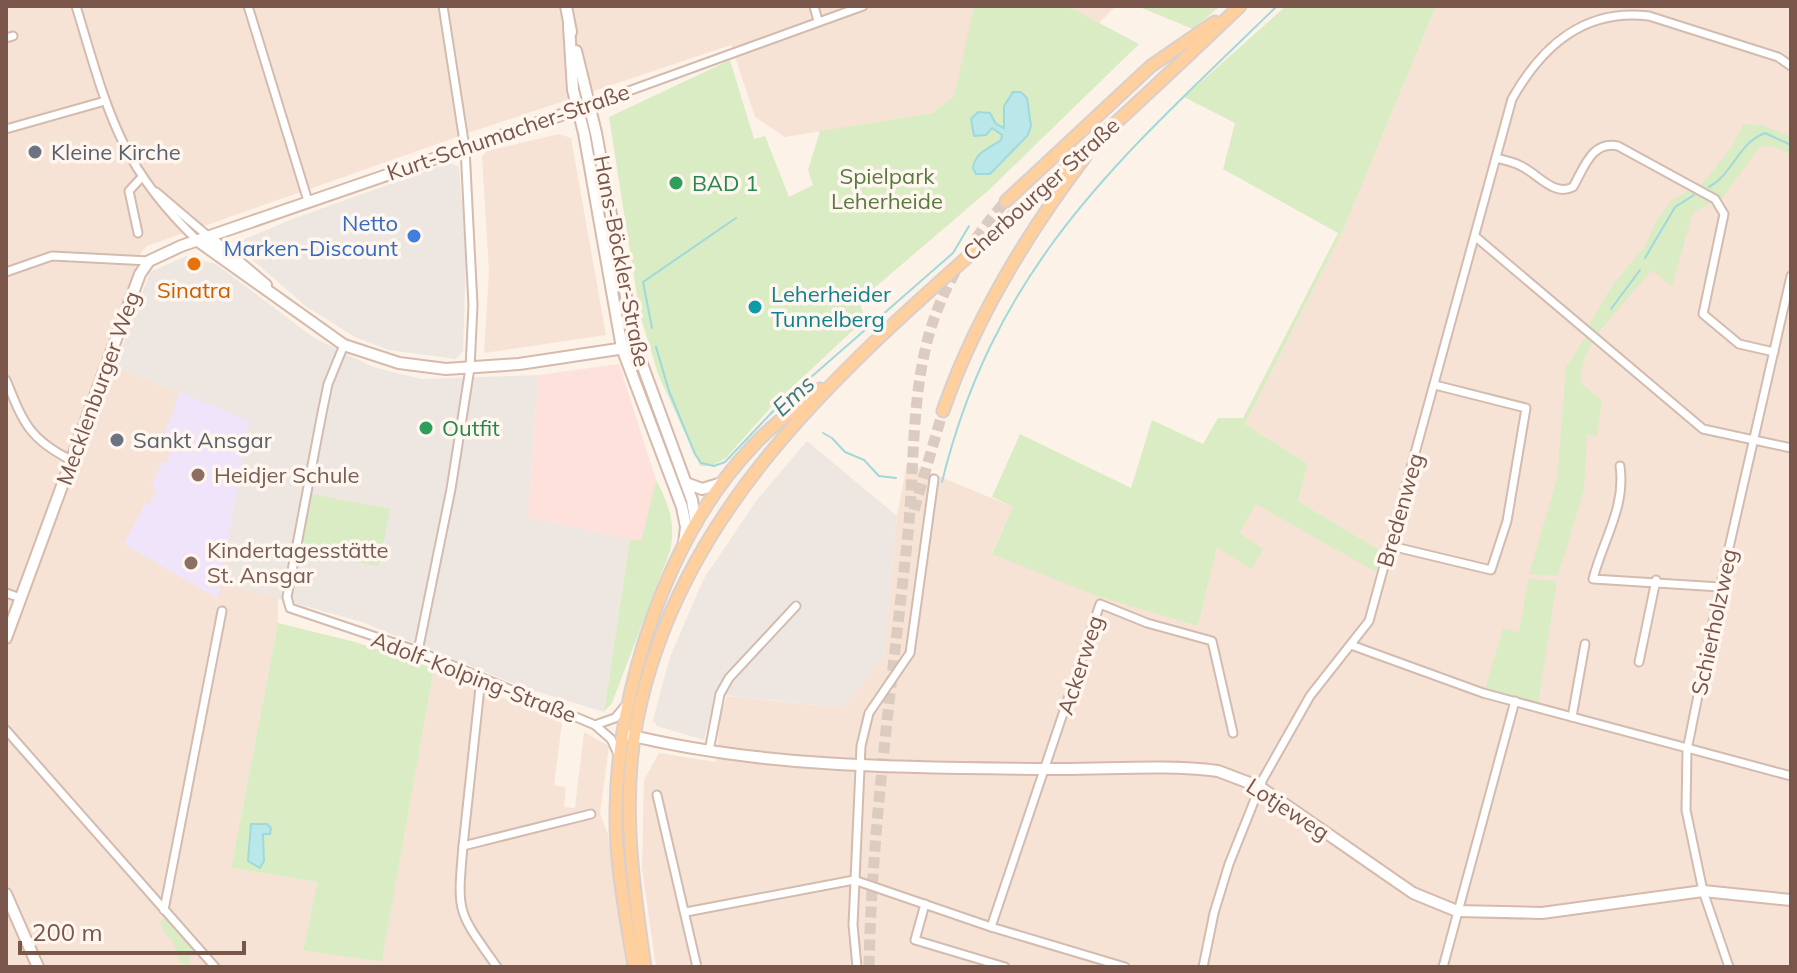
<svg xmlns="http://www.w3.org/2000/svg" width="1797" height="973" viewBox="0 0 1797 973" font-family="Mulish,sans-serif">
	<rect width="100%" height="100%" fill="#fdf2e7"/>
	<g fill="#f6e3d5">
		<polygon points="6,6 974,6 955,96 933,113 785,137 755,117 731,45 477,130 147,246 141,252 102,361 249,421 222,582 278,596 278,623 231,868 317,882 303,951 382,960 434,668 562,723 554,785 566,787 564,807 575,808 584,732 609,746 600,814 608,834 626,967 6,967"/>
		<polygon points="1067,6 1116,6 1098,24"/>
		<polygon points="1436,6 1791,6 1791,967 656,967 642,869 644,780 659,753 716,762 720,715 727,696 842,708 884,656 897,516 907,463 1013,507 992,553 1198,626 1217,547 1263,549 1240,533 1256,504 1381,551 1298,501 1308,464 1245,424 1342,233"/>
		<polygon points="559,134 571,138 606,335 484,353 489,271 482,156 487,151"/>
	</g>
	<polygon fill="#fee1db" points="619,364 656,480 641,542 528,517 538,375"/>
	<g fill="#eee6e1">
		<polygon points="449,163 459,167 466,258 463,351 456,359 389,350 355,337 307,307 242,251 242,240 295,218"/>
		<polygon points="186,256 216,264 313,337 373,367 421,379 538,375 528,517 630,539 604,712 522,687 362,622 222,583 248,421 115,366 150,272"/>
		<polygon points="807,441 897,516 884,656 842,708 715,694 704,740 657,726 653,720 670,657 703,580 756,501"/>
	</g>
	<polygon fill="#efe4fa" points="180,392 249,421 218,599 124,544 145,503 149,505 157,489 151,487 162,462 167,463 175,440 165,432"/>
	<g fill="#d9ecc4">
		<polygon points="974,6 1067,6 1139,44 989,190 859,301 865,319 771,407 726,458 712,466 700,466 658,374 640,315 609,117 730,60 754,139 765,136 789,197 813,185 808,170 820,131 933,113 954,96"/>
		<polygon points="1137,6 1220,6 1193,29"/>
		<polygon points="1286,6 1436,6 1342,233 1245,424 1308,464 1298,501 1381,551 1376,572 1256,504 1240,533 1263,549 1251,569 1217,547 1198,626 1097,596 992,554 1013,507 992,497 1020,434 1131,488 1152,420 1203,444 1218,418 1243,418 1338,233 1223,169 1235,123 1184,97"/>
		<polygon points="1743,124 1762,125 1791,137 1791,154 1771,146 1759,148 1722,198 1700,186 1734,144"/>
		<polygon points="1689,190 1713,202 1693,212 1672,287 1652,270 1597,334 1589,325 1610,289 1645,246 1657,220 1671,201"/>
		<polygon points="1588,334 1594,339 1584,359 1580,382 1602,401 1597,436 1587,434 1584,489 1558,576 1529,574 1557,479 1566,367"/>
		<path d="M656,480C669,504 676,524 670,551L612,703L604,712L630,539L641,541Z"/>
		<polygon points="311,494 390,509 379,566 300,553"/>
		<polygon points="1528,579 1557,581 1538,704 1485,689 1503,629 1519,632"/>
		<polygon points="278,623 355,642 434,668 382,961 303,951 317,882 231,868"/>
		<polygon points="163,919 168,919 191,948 189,964 180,963 172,939 168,938 160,923"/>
	</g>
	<g fill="#bae7e9" stroke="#a0d9db" stroke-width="2">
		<path d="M1013,92H1021L1027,98L1031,126L1028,135L990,174H976L973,168C975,152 989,149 1001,140L1002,135L992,128L986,135L974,136L971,119L978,112L990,113L996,124L1004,128V106Z"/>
		<polygon points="251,824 267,824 271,828 270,834 263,834 264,861 260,868 248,861"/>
	</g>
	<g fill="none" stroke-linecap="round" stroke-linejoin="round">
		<g stroke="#a0d9db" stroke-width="2">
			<path d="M1709,187C1733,174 1738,143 1765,133L1791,145"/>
			<polyline points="1645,258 1675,207 1694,195"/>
			<polyline points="1611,309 1640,270"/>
			<polyline points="652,328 643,282 736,218"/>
			<polyline points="656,347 669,391 695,454 701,463 714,466 725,462 778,406 953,253 969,226"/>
			<polyline points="823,433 832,438 845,452 864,460 879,476 896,478"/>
			<path d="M942,482C996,262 1122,157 1277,6"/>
		</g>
		<g stroke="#dccbc0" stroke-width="11" stroke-dasharray="11 5.5" stroke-linecap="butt">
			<polyline points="914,510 943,411"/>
			<path d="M869,967C872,824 892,684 907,543C915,472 910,400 930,331C945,282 972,239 1006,201"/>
		</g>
		<g stroke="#d3bbaf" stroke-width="11">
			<g id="street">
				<path d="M76,6C107,108 118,165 198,241"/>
				<polyline points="248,6 308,201"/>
				<polyline points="814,6 818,21"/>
				<polyline points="6,38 13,36"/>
				<polyline points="590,105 863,6"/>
				<polyline points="6,129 105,101"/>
				<path d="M1496,158C1504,160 1514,162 1521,166C1538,174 1554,197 1573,187C1584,168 1592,140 1618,146L1715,199L1724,214L1703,314L1739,344L1774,352"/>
				<polyline points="156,192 209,237"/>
				<polyline points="138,233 129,191 141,178"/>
				<polyline points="1477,238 1703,429 1791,448"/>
				<polyline points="6,272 52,256 149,261"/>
				<polyline points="344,345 328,384 322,413 287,597 290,608 418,651 595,725 611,739 618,754"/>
				<path d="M6,380C23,422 29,439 71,460"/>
				<path d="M1620,466C1626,507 1603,540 1593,579L1720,587"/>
				<polyline points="1391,546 1491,570 1507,521 1526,408 1435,385"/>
				<polyline points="6,593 21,598"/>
				<polyline points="1351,645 1483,693 1791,776"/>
				<polyline points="418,651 451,489 470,368 473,305 465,148 443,6"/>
				<polyline points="1639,662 1656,580"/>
				<polyline points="1572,717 1585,644"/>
				<polyline points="595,725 615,718 626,705"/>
				<polyline points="6,730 215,967"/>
				<polyline points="709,751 720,694 729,678 796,606"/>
				<polyline points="657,795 697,967"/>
				<polyline points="463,846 481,678"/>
				<polyline points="925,904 915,940 1005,967"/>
				<polyline points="164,910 222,611"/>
				<polyline points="686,912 854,880 991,927 1125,967"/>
				<polyline points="991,927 1100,604 1147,623 1212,641 1233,733"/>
				<path d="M497,967C457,910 457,915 463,846L591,814"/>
				<polyline points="857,967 853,925 861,746 869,713 910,653 934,479"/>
				<path d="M1203,967L1214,913L1229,864L1263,779L1310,696L1369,621L1512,99C1542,46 1584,8 1649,16L1778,57L1791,66"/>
				<polyline points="1443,967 1515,701"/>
				<polyline points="1729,967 1703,891 1686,810 1687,750 1720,587 1791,276"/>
			</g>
		</g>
		<g stroke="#d6baac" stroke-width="14">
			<g id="secondary">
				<polyline points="566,6 571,32"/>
				<polyline points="569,26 573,90 584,133 622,348 682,507 686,527 684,544"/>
				<polyline points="576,51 596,133 635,345 692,500 696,524"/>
				<polyline points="209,237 266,285"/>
				<polyline points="198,241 344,345 399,363 446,369 519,364 625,348"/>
				<polyline points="686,483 702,489 722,483"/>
				<polyline points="6,638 140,274 149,261 181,246 590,105"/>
				<path d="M629,735C765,768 908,768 1048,769C1104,770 1162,764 1218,771L1260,787L1413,893L1457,911L1542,913L1703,891L1791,900"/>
				<polyline points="6,894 38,967"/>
			</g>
		</g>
		<g stroke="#d9cfcc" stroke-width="15">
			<g id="primary">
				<polyline points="1006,201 1151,66 1215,22"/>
				<path d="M943,411C975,318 1026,235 1085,157"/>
				<path d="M634,967C626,915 615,863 616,810C617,690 668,536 751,448C772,425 796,408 820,389"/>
				<path d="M645,967C633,886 621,801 637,720C681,502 851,361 1009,220C1087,150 1164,79 1240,6"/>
			</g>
		</g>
		<use href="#street" stroke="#fff" stroke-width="7"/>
		<use href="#secondary" stroke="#fff" stroke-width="10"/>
		<use href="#primary" stroke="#ffcf9d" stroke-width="11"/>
	</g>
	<g fill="#6b7280" stroke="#fff7ef" stroke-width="3">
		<circle cx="35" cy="152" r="8"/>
		<circle cx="117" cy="440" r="8"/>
	</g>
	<g fill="#2e9e5b" stroke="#fff7ef" stroke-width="3">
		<circle cx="676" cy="183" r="8"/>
		<circle cx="426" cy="428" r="8"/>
	</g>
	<circle fill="#3f7fe0" stroke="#fff7ef" stroke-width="3" cx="414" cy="236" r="8"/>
	<circle fill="#e8710a" stroke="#fff7ef" stroke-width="3" cx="194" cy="264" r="8"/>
	<circle fill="#0f9aa8" stroke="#fff7ef" stroke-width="3" cx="755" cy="307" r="8"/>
	<g fill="#8d6e63" stroke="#fff7ef" stroke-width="3">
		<circle cx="198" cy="475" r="8"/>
		<circle cx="191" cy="563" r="8"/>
	</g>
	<g text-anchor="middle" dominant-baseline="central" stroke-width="7" stroke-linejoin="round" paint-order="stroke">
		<g font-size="22" fill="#79554a" stroke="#fff7ef">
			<text transform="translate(508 132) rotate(-19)">Kurt-Schumacher-Straße</text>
			<text transform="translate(1041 189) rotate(-42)">Cherbourger Straße</text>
			<text transform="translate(622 261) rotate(79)">Hans-Böckler-Straße</text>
			<text transform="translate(98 388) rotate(-70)">Mecklenburger Weg</text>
			<text transform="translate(1400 510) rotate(-74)">Bredenweg</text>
			<text transform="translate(1714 622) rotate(-78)">Schierholzweg</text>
			<text transform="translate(1080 665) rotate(-72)">Ackerweg</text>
			<text transform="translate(474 677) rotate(21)">Adolf-Kolping-Straße</text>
			<text transform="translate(1288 809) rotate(33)">Lotjeweg</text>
		</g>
		<g font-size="22" fill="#5b616d" stroke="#fff7ef" text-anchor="start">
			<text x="51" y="152">Kleine Kirche</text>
			<text x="133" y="440">Sankt Ansgar</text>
		</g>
		<g font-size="22" fill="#577a3e" stroke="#fff7ef">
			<text x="887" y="176">Spielpark<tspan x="887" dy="25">Leherheide</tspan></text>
		</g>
		<g font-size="22" fill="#27864d" stroke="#fff7ef" text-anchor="start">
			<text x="692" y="183">BAD 1</text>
			<text x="442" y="428">Outfit</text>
		</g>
		<g font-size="22" fill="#366cbe" stroke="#fff7ef" text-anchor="end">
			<text x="398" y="223">Netto<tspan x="398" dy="25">Marken-Discount</tspan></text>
		</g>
		<g font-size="22" fill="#c56008" stroke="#fff7ef">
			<text x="194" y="290">Sinatra</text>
		</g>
		<g font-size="22" fill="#0d838f" stroke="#fff7ef" text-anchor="start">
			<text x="771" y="294">Leherheider<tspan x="771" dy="25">Tunnelberg</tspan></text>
		</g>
		<g font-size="22" fill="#785e54" stroke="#fff7ef" text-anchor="start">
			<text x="214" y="475">Heidjer Schule</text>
			<text x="207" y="550">Kindertagesstätte<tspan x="207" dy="25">St. Ansgar</tspan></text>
		</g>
		<g font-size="24" font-style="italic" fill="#3c7c7f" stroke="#fff7ef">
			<text transform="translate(793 395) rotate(-43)">Ems</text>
		</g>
	</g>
	<rect width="1797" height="973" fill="none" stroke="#79554a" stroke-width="16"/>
	<path d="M20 941v12h224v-12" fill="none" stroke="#79554a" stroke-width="4"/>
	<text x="32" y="941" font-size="24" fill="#79554a" stroke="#fff7ef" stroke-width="6" paint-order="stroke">200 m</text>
</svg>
